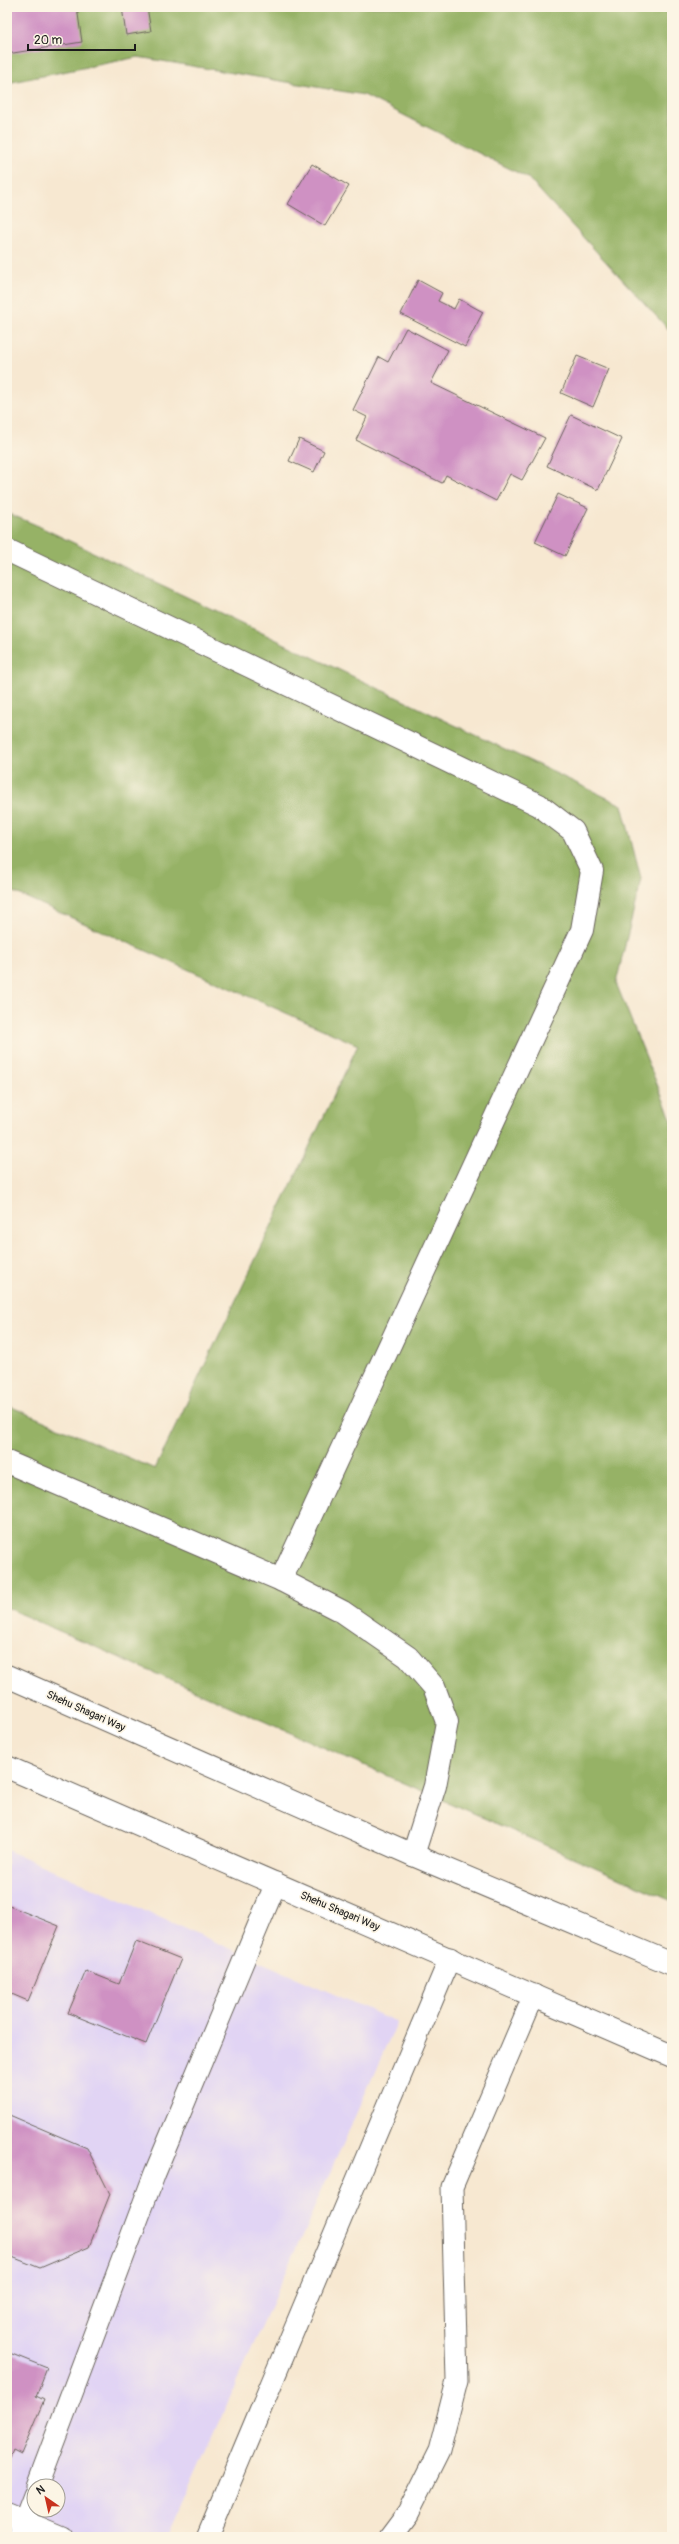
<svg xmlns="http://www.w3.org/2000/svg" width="679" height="2544" viewBox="0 0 679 2544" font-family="Pangolin,sans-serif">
	<rect width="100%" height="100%" fill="#fcf5e5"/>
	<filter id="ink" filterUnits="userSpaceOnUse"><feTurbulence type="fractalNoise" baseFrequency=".025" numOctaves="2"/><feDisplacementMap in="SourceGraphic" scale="8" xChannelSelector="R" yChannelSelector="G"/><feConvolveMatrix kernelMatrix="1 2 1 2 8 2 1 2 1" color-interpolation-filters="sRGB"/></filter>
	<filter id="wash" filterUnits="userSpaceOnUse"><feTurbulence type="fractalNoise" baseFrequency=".012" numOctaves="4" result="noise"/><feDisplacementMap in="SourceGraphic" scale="16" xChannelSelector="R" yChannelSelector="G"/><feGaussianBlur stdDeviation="0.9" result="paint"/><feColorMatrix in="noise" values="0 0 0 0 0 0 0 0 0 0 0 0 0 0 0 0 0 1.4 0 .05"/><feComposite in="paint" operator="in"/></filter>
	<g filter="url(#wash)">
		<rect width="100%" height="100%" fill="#f7e8d1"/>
		<path fill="#e1d4f4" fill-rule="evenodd" d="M7,1850L397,2022L168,2537H7ZM34,2486H58V2510H34Z"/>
		<g fill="#96b266" stroke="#596741">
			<polygon points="7,7 665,7 672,24 672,333 528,178 364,95 138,57 7,83"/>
			<polygon points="7,513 34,524 622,805 641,879 616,983 672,1121 672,1901 7,1608 7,1405 155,1469 358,1045 7,889"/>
		</g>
		<g id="blocks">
			<g fill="#cf91c3">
				<polygon points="7,7 77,7 82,42 7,54"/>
				<polygon points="122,7 147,7 151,31 126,35"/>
				<polygon points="312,164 349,186 325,226 288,204"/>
				<polygon points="418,280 442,293 438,301 454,309 459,299 483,312 465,347 401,314"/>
				<polygon points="406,328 448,350 431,383 545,438 522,480 510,474 496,501 446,475 442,483 356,440 367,417 353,410 379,357 388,362"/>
				<polygon points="577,356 609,369 593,407 561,393"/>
				<polygon points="571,415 622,439 598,490 547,466"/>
				<polygon points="299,439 324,451 314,472 289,461"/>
				<polygon points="558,494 588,508 565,556 535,542"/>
				<polygon points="7,1905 59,1926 28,2001 7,1992"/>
				<polygon points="136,1941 181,1959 146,2044 68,2013 86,1971 119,1984"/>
				<polygon points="7,2114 87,2148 110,2194 89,2247 40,2268 7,2255"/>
				<polygon points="7,2352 47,2368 36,2396 44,2400 21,2454 13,2450 7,2464"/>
			</g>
		</g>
	</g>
	<g filter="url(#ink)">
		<use href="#blocks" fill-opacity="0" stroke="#69635b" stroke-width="1"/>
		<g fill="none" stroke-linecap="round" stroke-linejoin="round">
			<g stroke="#69635b" stroke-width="23">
				<g id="service">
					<polyline points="37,2486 155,2173 276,1883"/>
					<polyline points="7,2514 62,2537"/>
					<polyline points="18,2537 34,2495"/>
					<polyline points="207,2537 450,1958"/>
					<polyline points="390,2537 408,2513 439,2451 457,2381 452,2187 534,1995"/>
				</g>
			</g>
			<g stroke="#69635b" stroke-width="24">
				<g id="minor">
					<polyline points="7,550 539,805 573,831 592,871 582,930 281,1580"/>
					<polyline points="7,1462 281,1580 343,1612 408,1657 434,1687 447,1722 435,1786 413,1855"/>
				</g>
			</g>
			<g stroke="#69635b" stroke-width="24">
				<g id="secondary">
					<polyline points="7,1676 413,1855 672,1964"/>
					<polyline points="7,1767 672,2056"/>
				</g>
			</g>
			<use href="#service" stroke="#fff" stroke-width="21"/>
			<use href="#minor" stroke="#fff" stroke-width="22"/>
			<use href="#secondary" stroke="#fff" stroke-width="22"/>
		</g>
	</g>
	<g text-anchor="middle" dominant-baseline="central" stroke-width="3.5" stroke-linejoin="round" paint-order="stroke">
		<g font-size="11" fill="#1c1c1c" stroke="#fcf5e5">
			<text transform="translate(86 1711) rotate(24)">Shehu Shagari Way</text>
			<text transform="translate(340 1911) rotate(23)">Shehu Shagari Way</text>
		</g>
	</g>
	<rect width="679" height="2544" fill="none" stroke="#fcf5e5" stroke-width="24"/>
	<g transform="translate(46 2498) rotate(326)"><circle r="19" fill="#fcf5e5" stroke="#a29e95"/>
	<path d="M0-3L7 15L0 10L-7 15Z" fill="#c8321e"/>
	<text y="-6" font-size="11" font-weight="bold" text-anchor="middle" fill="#1c1c1c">N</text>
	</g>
	<path d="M28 44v6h107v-6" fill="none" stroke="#1c1c1c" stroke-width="2"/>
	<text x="34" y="44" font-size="12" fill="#1c1c1c" stroke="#fcf5e5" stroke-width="3" paint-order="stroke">20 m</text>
</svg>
